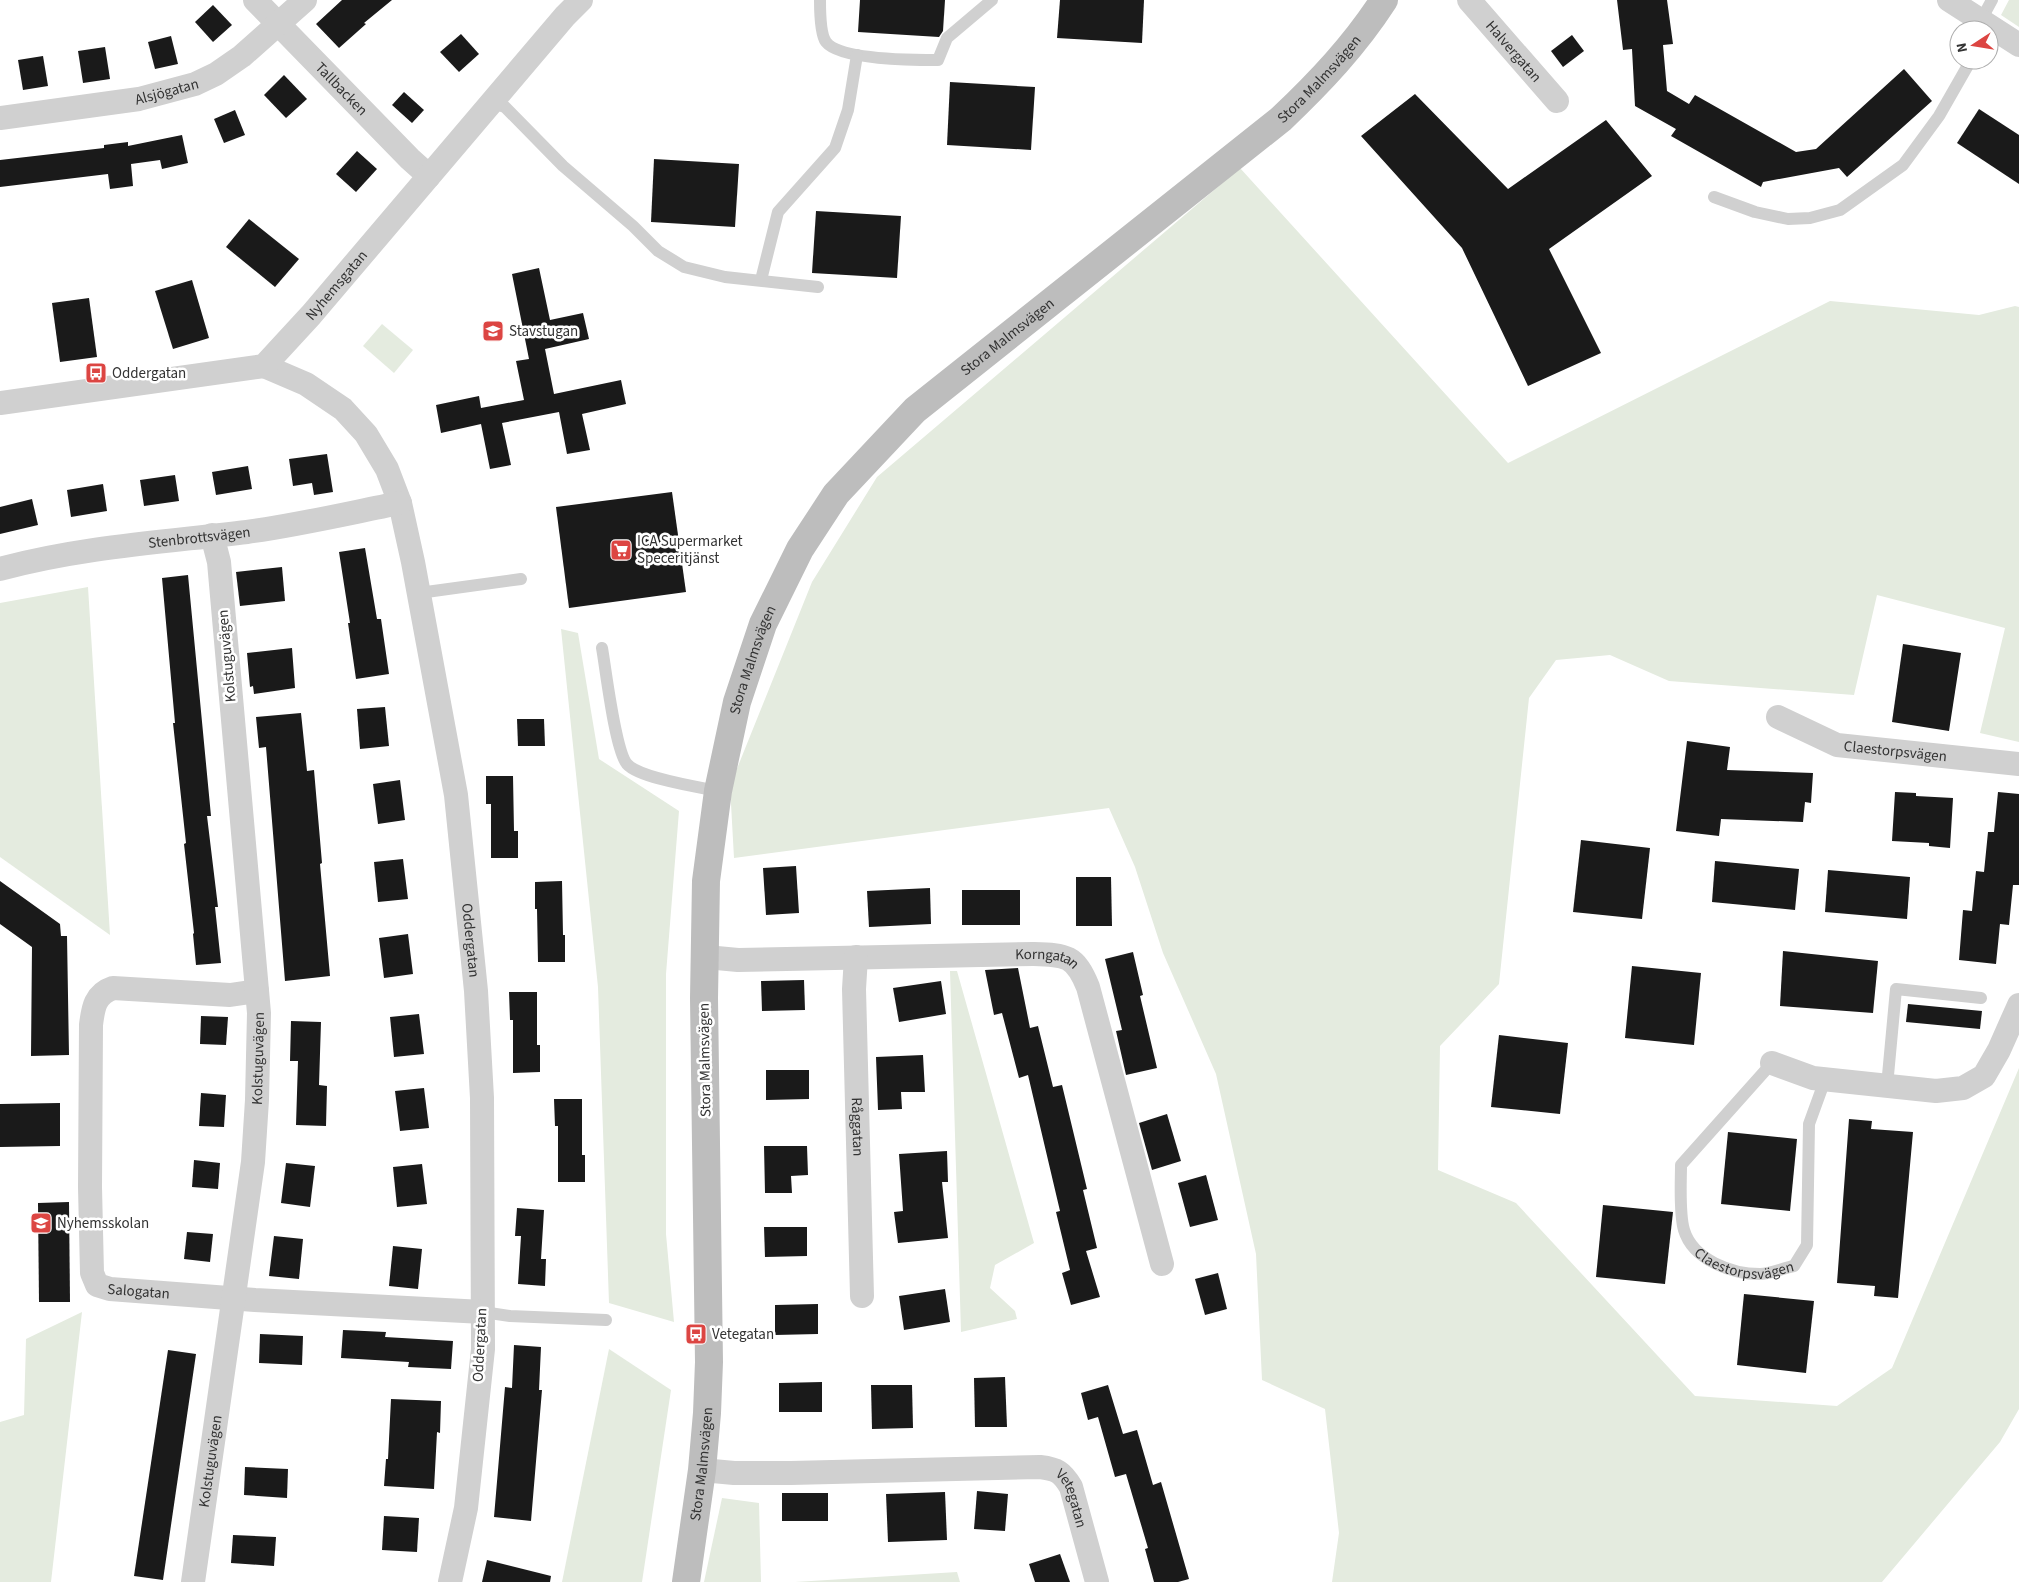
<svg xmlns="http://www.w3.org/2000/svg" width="2019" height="1582" viewBox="0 0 2019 1582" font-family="'Source Sans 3',sans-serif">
	<rect width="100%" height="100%" fill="#fff"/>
	<g fill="#e4ebdf">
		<polygon points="2009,0 2019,0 2019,27 2001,15"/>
		<polygon points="1240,168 1508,463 1830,301 1979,315 2015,306 2019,307 2019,742 1980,733 2005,628 1877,595 1854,695 1669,681 1610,655 1556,660 1529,698 1499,984 1440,1046 1438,1170 1516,1203 1695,1396 1837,1406 1892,1368 2019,1068 2019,1409 2000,1442 1882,1582 1332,1582 1339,1533 1325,1409 1262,1380 1256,1254 1216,1074 1163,953 1135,867 1109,808 734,858 730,786 812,582 877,477"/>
		<polygon points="382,324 413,350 394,373 363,346"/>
		<polygon points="88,587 110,935 0,857 0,603"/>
		<polygon points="561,629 578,633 599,759 679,811 666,974 666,1234 674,1322 609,1303 598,987"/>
		<polygon points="950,971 957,971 1034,1243 995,1265 990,1288 1015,1311 1017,1319 961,1332"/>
		<polygon points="82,1312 51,1582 0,1582 0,1422 24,1415 26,1339"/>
		<polygon points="609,1349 671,1390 642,1582 562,1582"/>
		<polygon points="722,1498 759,1503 761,1582 704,1582"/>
		<polygon points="957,1572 960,1582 795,1582"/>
	</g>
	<g fill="#1a1a1a">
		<polygon points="342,0 392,0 364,23 366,24 339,48 316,24"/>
		<polygon points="860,0 945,0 943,31 939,37 858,32"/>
		<polygon points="1060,0 1144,0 1142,43 1057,38"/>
		<polygon points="1617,0 1667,0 1673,44 1663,45 1667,91 1689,104 1695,95 1796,152 1816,149 1904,69 1932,101 1847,177 1839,168 1763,182 1761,187 1671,136 1676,129 1635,106 1632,49 1623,50"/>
		<polygon points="213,5 232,25 213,42 195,22"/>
		<polygon points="461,34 479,54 459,72 440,52"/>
		<polygon points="1572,35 1584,51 1563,67 1551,51"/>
		<polygon points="171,36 178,64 155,69 148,42"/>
		<polygon points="105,47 110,79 83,83 78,51"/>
		<polygon points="43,56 48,86 23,90 18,60"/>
		<polygon points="284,75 307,99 286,118 264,95"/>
		<polygon points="950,82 1035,87 1031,150 947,145"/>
		<polygon points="404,92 424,110 412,123 392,105"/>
		<polygon points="1415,94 1508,189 1606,120 1652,176 1549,249 1601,353 1528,386 1462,248 1361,136"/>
		<polygon points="1979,109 2019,135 2019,184 1957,143"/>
		<polygon points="235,110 245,135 224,143 214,119"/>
		<polygon points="182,135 188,163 162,169 160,160 131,164 133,186 110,189 108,174 0,187 0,160 104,148 104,145 128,142 128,146"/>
		<polygon points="357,151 377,169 356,192 336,174"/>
		<polygon points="654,159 739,164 735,227 651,222"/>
		<polygon points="816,211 901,216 897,278 812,273"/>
		<polygon points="249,219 299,259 275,287 226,247"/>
		<polygon points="539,268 550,320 583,313 589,339 545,349 554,394 621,380 626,404 582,414 590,450 567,454 559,412 502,423 511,465 490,469 481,424 441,433 436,405 479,396 481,408 524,400 516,361 529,359 512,274"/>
		<polygon points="192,280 209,338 173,349 155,291"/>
		<polygon points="89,298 97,357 60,362 52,303"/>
		<polygon points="327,454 333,492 314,495 312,483 293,486 289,459"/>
		<polygon points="248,466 252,489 216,495 212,472"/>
		<polygon points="175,475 179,501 144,506 140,480"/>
		<polygon points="103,484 107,511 71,517 67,490"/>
		<polygon points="672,492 686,592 569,608 556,507"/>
		<polygon points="32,499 38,525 0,534 0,507"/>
		<polygon points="365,548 377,619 381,619 389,674 356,679 348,623 350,623 339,552"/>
		<polygon points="282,567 285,601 240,606 236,572"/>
		<polygon points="188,575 211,816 207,816 218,907 215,907 221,963 196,965 193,934 194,933 184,844 186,843 173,723 175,723 162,578"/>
		<polygon points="1903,644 1961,653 1949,731 1892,722"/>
		<polygon points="292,648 295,688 254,694 253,686 250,687 247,653"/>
		<polygon points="385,707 389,746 360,749 357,709"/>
		<polygon points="301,713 307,771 314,770 322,863 320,864 330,976 285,981 266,747 259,748 256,717"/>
		<polygon points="517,719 544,719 545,746 518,746"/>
		<polygon points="1687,741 1730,747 1727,770 1813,773 1811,803 1805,802 1803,822 1721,819 1719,836 1676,831"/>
		<polygon points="486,776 513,776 514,831 518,831 518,858 491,858 491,804 486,804"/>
		<polygon points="400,780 405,820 378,824 373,784"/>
		<polygon points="1895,792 1916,793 1916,796 1953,798 1950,848 1929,846 1929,843 1892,841"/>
		<polygon points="1998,792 2019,794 2019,885 2013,885 2009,925 2000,924 1996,964 1959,960 1963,910 1972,911 1976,871 1984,872 1988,832 1994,832"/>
		<polygon points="1581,840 1650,848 1642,919 1573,912"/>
		<polygon points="403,859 408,899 378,902 374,862"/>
		<polygon points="1715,861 1799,869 1795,910 1712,902"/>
		<polygon points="796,866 799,913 766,915 763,868"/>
		<polygon points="1828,870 1910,877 1907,919 1825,912"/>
		<polygon points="1076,877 1111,877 1112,926 1076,926"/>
		<polygon points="0,881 60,924 61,936 67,936 69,1055 31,1056 32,947 0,924"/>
		<polygon points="562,881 563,935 565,935 565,962 538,962 537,909 535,909 535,882"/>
		<polygon points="930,888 931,924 869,927 867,891"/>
		<rect x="962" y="890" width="58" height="35"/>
		<polygon points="408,934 413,974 384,978 379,938"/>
		<polygon points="1783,951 1878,961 1873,1013 1780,1006"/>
		<polygon points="1133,952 1143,995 1140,996 1157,1068 1126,1075 1116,1031 1122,1030 1105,959"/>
		<polygon points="1632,966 1701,973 1694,1045 1625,1038"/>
		<polygon points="1018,968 1030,1028 1038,1026 1053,1087 1062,1085 1087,1189 1083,1190 1097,1248 1086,1251 1100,1297 1071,1305 1062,1273 1070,1270 1056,1212 1060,1211 1028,1075 1019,1078 1002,1013 994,1015 985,970"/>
		<polygon points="804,980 805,1010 762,1011 761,981"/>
		<polygon points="941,981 946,1014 899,1022 893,988"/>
		<polygon points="509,992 537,992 537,1045 540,1045 540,1072 513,1073 513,1020 510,1020"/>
		<polygon points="1908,1004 1982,1011 1980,1029 1906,1022"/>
		<polygon points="419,1014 424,1054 394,1057 390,1017"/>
		<polygon points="201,1016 228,1017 226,1045 200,1044"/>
		<polygon points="291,1021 321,1022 319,1085 327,1086 326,1126 296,1125 298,1061 290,1061"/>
		<polygon points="1499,1035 1568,1043 1560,1114 1491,1107"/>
		<polygon points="923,1055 925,1092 901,1092 902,1109 878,1110 876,1057"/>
		<polygon points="766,1070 809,1070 809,1099 766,1100"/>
		<polygon points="424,1088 429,1128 400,1131 395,1091"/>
		<polygon points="201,1093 226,1095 224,1127 199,1126"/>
		<polygon points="554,1099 582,1099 582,1155 585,1155 585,1182 558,1182 558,1126 555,1126"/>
		<polygon points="60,1103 60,1146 0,1147 0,1104"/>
		<polygon points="1167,1114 1181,1161 1152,1170 1139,1123"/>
		<polygon points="1849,1119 1872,1121 1871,1129 1913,1132 1898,1298 1874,1296 1875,1286 1837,1283"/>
		<polygon points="1728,1132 1797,1139 1790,1211 1721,1204"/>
		<polygon points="764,1146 807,1146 808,1175 791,1176 792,1193 765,1193"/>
		<polygon points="947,1151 948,1182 942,1182 948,1238 898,1243 894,1212 903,1211 899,1154"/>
		<polygon points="194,1160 220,1163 218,1189 192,1187"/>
		<polygon points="286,1163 315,1166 310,1207 281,1203"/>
		<polygon points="422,1164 427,1204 397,1207 393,1167"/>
		<polygon points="1206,1175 1218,1220 1190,1227 1178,1183"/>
		<polygon points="69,1202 70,1302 39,1302 38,1203"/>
		<polygon points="1603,1205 1673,1212 1665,1284 1596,1277"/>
		<polygon points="517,1208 544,1210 541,1259 546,1259 545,1286 518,1284 521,1236 515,1236"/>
		<polygon points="764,1227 807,1227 807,1256 765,1257"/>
		<polygon points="187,1232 213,1234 210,1262 184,1259"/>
		<polygon points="274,1236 303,1239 299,1279 269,1276"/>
		<polygon points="393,1246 422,1249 418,1289 389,1286"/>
		<polygon points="1218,1273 1227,1309 1205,1315 1195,1279"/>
		<polygon points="945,1289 950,1322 904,1330 899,1296"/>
		<polygon points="1744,1294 1814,1301 1806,1373 1737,1365"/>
		<polygon points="818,1304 818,1334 775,1335 775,1305"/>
		<polygon points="343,1330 386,1332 385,1337 453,1341 451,1369 408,1367 409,1362 341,1358"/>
		<polygon points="260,1334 303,1336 302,1365 259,1363"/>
		<polygon points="514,1345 541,1347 539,1390 542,1390 531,1521 494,1517 505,1387 512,1388"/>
		<polygon points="168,1350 196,1354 163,1580 134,1576"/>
		<polygon points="1005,1377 1007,1427 975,1427 974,1378"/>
		<polygon points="822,1382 822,1412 779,1412 779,1383"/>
		<polygon points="871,1385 912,1385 913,1428 872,1429"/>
		<polygon points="1108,1385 1123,1434 1137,1430 1153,1485 1161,1482 1189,1579 1178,1582 1154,1582 1145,1549 1148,1548 1126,1474 1115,1477 1098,1417 1088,1420 1081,1393"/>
		<polygon points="391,1399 441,1401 440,1433 437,1432 434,1489 384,1486 386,1459 388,1459"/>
		<polygon points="245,1467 288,1469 287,1498 244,1495"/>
		<polygon points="977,1491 1008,1494 1005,1531 974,1529"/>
		<polygon points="945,1492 947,1540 888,1542 886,1494"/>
		<rect x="782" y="1493" width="46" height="28"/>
		<polygon points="384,1516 419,1518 417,1552 382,1550"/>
		<polygon points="233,1535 276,1537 274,1566 231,1563"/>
		<polygon points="1060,1554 1070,1582 1035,1582 1029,1564"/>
		<polygon points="487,1560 551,1576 550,1582 482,1582"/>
	</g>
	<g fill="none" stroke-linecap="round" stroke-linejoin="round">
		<g stroke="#d0d0d0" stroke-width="12">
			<path d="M820,0C820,10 820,34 826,42C840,60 914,60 938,60L947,38L992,0"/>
			<polyline points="1984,26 1986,11 1992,0"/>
			<polyline points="491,102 505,107 563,166 633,226 658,251 684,267 725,277 818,287"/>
			<polyline points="1714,197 1755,212 1788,219 1810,218 1840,210 1903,165 1939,116 1971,60"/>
			<polyline points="761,280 778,212 835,148 848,110 857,55"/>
			<polyline points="419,593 521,579"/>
			<path d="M602,648C606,670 615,750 627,764C639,778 698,787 718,791"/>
			<path id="s1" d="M1772,1063L1681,1165C1681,1183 1679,1213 1684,1230C1693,1260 1732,1274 1760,1274C1770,1274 1783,1268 1794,1266L1807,1245L1809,1124L1825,1080"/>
			<polyline points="1887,1086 1896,989 1981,998"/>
			<polyline points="483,1312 510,1316 606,1320"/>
		</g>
		<g stroke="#d0d0d0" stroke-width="24">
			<path id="s2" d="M255,0L410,159L429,176"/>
			<path id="s3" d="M1469,0L1557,101"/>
			<polyline points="1949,0 2019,45"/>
			<path id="s4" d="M0,118L139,99L195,84L216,74L242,56L305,0"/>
			<path id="s5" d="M264,366L306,384L343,409L366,434L387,469L400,503L413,562L456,795L476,991L482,1098L483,1349L466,1508L450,1582"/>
			<path id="s6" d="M0,403L264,366L311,315L565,16L581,0"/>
			<path id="s7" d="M0,569C81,547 165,542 247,532C298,525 349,513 400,503"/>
			<path id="s8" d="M1778,717L1837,745L2019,764"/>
			<path id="s9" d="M706,957L738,960L1033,954C1066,955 1075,955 1088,987L1162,1264"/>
			<path id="s10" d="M856,957L854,989L862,1296"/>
			<path id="s11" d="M257,991L230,995L113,988C95,994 93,1008 91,1025L90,1187L92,1273L97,1285L110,1289L255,1300L483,1312"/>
			<polyline points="1772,1063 1813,1078 1936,1091 1963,1088 1984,1076 1999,1050 2019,1005"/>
			<path id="s12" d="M702,1470L734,1473H791L1040,1467C1057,1469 1062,1472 1071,1487L1097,1582"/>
			<path id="s13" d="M193,1582L253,1162L257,1100L259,1013L219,562L212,535"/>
		</g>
		<path stroke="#bdbdbd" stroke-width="28" id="s14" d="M686,1582L702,1470L707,1413L709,1362L704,998L706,881L718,791L737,702L763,624L800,549L836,494L915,410L1281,119C1320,82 1355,45 1384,0"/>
	</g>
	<defs>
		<g id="school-square" transform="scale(1.125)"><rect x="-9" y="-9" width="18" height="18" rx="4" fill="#dc4542" stroke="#fff"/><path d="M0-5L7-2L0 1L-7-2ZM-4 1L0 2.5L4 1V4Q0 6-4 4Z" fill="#fff"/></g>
		<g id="bus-square" transform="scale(1.125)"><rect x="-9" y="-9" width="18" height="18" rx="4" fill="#dc4542" stroke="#fff"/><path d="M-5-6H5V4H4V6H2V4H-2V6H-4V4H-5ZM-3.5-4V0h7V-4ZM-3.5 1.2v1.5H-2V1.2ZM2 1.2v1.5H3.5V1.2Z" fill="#fff"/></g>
		<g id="supermarket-square" transform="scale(1.125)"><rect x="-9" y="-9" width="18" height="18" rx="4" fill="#dc4542" stroke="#fff"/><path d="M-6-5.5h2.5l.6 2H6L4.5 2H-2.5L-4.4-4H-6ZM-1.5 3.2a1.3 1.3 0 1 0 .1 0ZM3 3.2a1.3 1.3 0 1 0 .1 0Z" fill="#fff"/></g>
	</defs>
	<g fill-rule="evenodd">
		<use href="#school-square" x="493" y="331"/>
		<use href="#bus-square" x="96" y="373"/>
		<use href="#supermarket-square" x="621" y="550"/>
		<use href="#school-square" x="41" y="1223"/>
		<use href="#bus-square" x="696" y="1334"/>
	</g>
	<g text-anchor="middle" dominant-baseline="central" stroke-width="5" stroke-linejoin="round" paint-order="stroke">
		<g font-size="15" fill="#333" stroke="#fff">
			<text stroke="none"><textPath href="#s3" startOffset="68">Halvergatan</textPath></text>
			<text stroke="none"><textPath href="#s14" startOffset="1754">Stora Malmsvägen</textPath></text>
			<text stroke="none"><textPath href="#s2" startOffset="124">Tallbacken</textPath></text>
			<text stroke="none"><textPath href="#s4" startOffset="169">Alsjögatan</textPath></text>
			<text stroke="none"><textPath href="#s6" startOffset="375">Nyhemsgatan</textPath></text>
			<text stroke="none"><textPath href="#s14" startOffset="1349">Stora Malmsvägen</textPath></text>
			<text stroke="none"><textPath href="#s7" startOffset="202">Stenbrottsvägen</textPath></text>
			<text transform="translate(227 656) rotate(-95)">Kolstuguvägen</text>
			<text stroke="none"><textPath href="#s14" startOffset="929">Stora Malmsvägen</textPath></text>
			<text stroke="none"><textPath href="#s8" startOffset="124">Claestorpsvägen</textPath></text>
			<text stroke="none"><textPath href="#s5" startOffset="645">Oddergatan</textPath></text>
			<text stroke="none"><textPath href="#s9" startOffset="342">Korngatan</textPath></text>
			<text stroke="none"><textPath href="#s13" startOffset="528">Kolstuguvägen</textPath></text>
			<text transform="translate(705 1060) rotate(-91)">Stora Malmsvägen</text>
			<text stroke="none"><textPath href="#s10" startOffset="170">Råggatan</textPath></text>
			<text stroke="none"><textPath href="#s1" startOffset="278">Claestorpsvägen</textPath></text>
			<text stroke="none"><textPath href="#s11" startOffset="494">Salogatan</textPath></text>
			<text transform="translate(480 1345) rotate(-87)">Oddergatan</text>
			<text stroke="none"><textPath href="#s13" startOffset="122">Kolstuguvägen</textPath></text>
			<text stroke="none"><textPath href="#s14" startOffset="119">Stora Malmsvägen</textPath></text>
			<text stroke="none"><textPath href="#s12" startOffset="388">Vetegatan</textPath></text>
		</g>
		<g font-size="15" fill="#333" stroke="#fff" text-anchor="start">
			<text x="509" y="331">Stavstugan</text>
			<text x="112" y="373">Oddergatan</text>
			<text x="637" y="541">ICA Supermarket<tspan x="637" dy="17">Speceritjänst</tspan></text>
			<text x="57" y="1223">Nyhemsskolan</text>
			<text x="712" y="1334">Vetegatan</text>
		</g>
	</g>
	<g transform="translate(1974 45) rotate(258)"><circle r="24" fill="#ffffff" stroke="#adadad"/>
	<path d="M0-4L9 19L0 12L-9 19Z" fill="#dc4542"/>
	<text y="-8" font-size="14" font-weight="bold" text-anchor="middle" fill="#333333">N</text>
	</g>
</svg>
